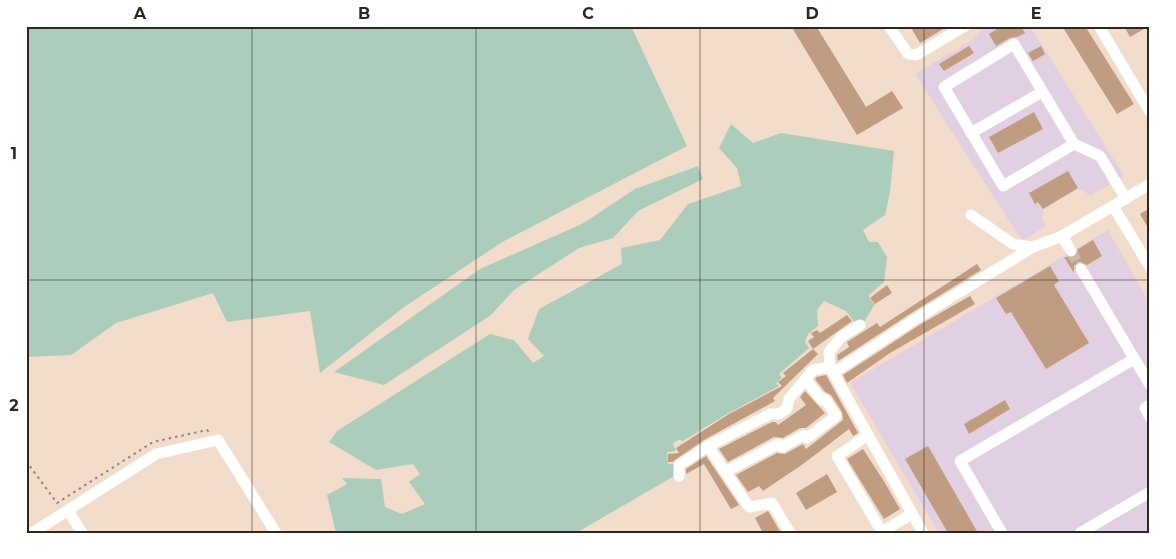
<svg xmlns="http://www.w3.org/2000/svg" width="1176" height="559" viewBox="0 0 1176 559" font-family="Montserrat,sans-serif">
	<rect width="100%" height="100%" fill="#f2dccb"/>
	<g fill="#e1d0e2">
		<polygon points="985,26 1030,26 1124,176 1091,195 1078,189 1043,209 1042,219 1046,226 1022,241 915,74 969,42"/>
		<polygon points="1108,230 1150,304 1150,533 939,533 850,383"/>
	</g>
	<g fill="#accdbb">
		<polygon points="26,26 631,26 687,146 504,241 404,307 320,373 310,311 227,322 213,293 116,323 71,355 26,357"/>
		<polygon points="731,124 753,143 781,133 894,151 890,192 885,215 863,230 869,242 878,242 887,257 884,282 869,295 870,299 875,304 864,322 855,323 846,311 824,301 817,310 818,326 808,334 805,342 809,348 779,374 782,377 776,383 779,386 727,414 683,441 679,440 673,443 676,451 667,452 668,464 676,464 676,475 576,533 336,533 327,495 347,484 342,478 381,479 385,507 402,514 425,504 409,482 420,474 413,464 376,470 329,442 337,431 490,334 514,340 533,363 544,356 528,339 539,309 622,264 621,248 660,240 688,204 741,186 737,168 719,148"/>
		<polygon points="698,166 703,179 638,211 613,238 579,248 514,290 491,315 384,385 334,372 480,269 582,224 635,189"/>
	</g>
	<g fill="#c09c81">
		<polygon points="791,26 816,26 866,107 892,91 903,108 857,135"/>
		<polygon points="910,26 948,26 920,43"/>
		<polygon points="1002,26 1021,26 1025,33 1017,37 1010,38 996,46 989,34"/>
		<polygon points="1062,26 1085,26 1134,104 1117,114"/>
		<polygon points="1124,26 1149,26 1130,37"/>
		<polygon points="969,46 974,53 944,71 939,64"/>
		<polygon points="1041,46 1045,54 1033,61 1028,53"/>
		<polygon points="1034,112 1043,129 998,153 989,137"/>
		<polygon points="1068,171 1078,188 1043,209 1038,202 1035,204 1029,193"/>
		<polygon points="1150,208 1150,231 1140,214"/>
		<polygon points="1093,240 1102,256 1087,265 1081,262 1078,262 1074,266 1074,273 1064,257 1074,258 1078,254 1078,249"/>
		<polygon points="977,264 981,270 913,312 838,361 837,355 849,347 847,342 877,323 880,327"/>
		<polygon points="1050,266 1059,281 1054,285 1089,343 1046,369 1011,312 1006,314 996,298"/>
		<polygon points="887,285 892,293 875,304 870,298"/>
		<polygon points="970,296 975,304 890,353 847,383 843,375 921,324"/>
		<polygon points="847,315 852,321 813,349 808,341 814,337 811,333 817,330 820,333"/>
		<polygon points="813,349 818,354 773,398 775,401 704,440 672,462 668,462 668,454 679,453 676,448 729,414 782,386 778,382 786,376 783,373"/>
		<polygon points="826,375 858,433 853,436 849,429 803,464 763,491 759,486 748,492 736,475 777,453 785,454 803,444 806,449 843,420 842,412 831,395 825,392 815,379 817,377"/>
		<polygon points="805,391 825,413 806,428 800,428 783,438 774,437 728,462 719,449 772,422 776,422 778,425 806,405 800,397"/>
		<polygon points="1005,400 1010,409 969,434 964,424"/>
		<polygon points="928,446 978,533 948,533 905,459"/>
		<polygon points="863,449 885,483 900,509 884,519 847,459"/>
		<polygon points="706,456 739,505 731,509 704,464 686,474 686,469"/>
		<polygon points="827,474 837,492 806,510 796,493"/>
		<polygon points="768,511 781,533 763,533 755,518"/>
	</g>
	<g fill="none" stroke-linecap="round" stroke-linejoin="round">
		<polyline stroke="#cbb8a9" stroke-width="11" stroke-dasharray="11 5.5" stroke-linecap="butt" points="1071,251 1081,269"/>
		<polyline stroke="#928277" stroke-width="2" stroke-dasharray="2.5 4" stroke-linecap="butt" points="26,461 57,503 153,442 207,430 209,432"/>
		<g stroke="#fff" stroke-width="11">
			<polyline points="889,26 908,54 916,55 965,26"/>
			<polyline points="1099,26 1150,112"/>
			<polyline points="971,133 1042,92"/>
			<polyline points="1074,144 1014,44 944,87 1003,186 1074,144 1100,156 1126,199"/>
			<polyline points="1113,206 1150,267"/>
			<polyline points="971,215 1013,244 1033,247"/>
			<polyline points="1062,236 1071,251"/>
			<polyline points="1081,269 1150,385"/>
			<polyline points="830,367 829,352 841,337 860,325"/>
			<polyline points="833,373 917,318 1033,247 1062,236 1150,184"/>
			<polyline points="1150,405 1145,408 1150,417"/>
			<polyline points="868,435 837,456 882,532"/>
			<polyline points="725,472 778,444 782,447 804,435 807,438 836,416 825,399 822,400 805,379"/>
			<polyline points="679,476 679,465 708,446"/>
			<polyline points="68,510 82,533"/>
			<polyline points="32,533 156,454 218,440 276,533"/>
			<polyline points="790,533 772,503 749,507 708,446 770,414 779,414 787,408 789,399 813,370 830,367 923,533"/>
			<polyline points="880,533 912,514"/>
			<polyline points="1002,533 960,461 1134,359"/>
			<polyline points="1080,533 1150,492"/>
		</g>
	</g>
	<path fill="none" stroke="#2f2620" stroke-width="1" stroke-opacity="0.55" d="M252,26V533M476,26V533M700,26V533M924,26V533M26,280H1150"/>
	<rect width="1176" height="559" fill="none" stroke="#ffffff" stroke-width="55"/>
	<rect x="28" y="28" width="1120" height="504" fill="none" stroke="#2f2620" stroke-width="2"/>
	<g font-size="16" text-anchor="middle" font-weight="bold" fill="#2f2620">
		<text x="140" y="19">A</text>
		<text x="364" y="19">B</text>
		<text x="588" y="19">C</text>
		<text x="812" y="19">D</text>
		<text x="1036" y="19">E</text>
		<text x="14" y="159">1</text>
		<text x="14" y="411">2</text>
	</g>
</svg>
